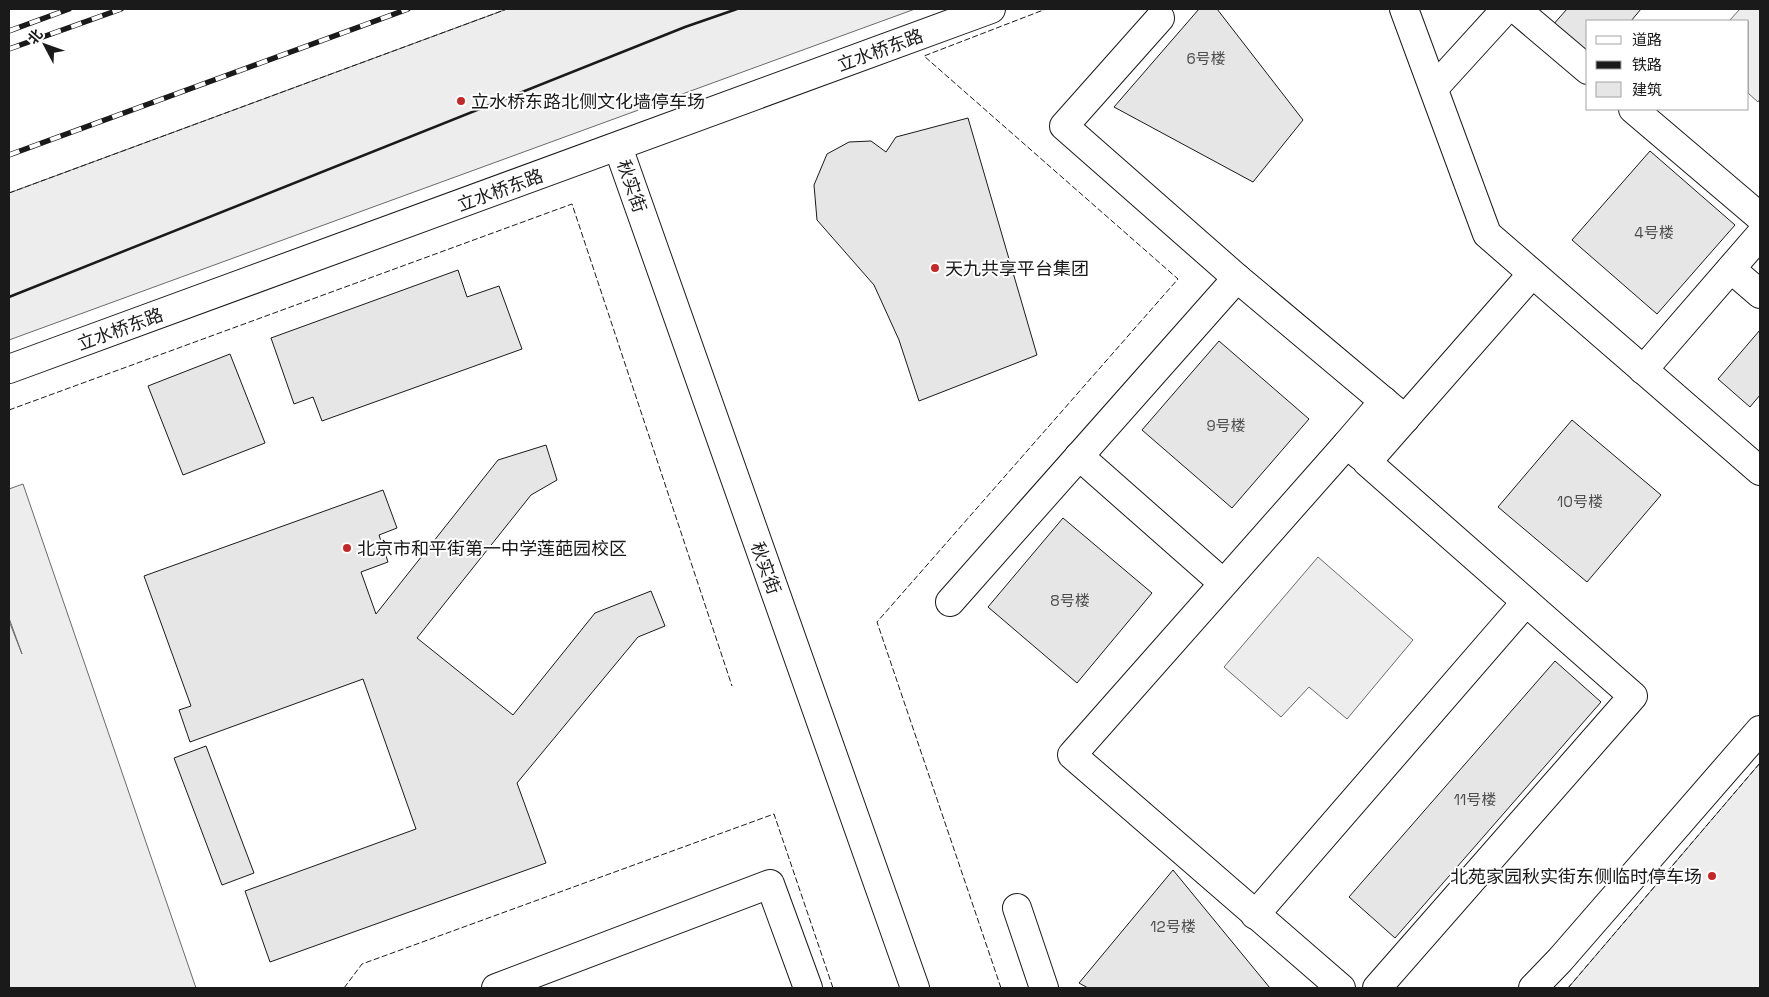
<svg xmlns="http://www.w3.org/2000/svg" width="1769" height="997" viewBox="0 0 1769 997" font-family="'Space Grotesk','Noto Sans SC',sans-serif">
	<rect width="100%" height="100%" fill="#fff"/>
	<g fill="#ededed" stroke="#6a6a6a">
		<polygon points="507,9 915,9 9,340 9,193"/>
		<polygon points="1740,9 1760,9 1760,99 1758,102 1748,93 1748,21 1729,21"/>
		<polygon points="23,484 196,988 9,988 9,621 22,654 9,618 9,489"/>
		<polygon points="1318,557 1413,640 1347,719 1309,687 1281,717 1224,667"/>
		<polygon points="1760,763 1760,988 1568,988"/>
	</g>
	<g fill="#e6e6e6" stroke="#1a1a1a">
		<polygon points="1199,9 1217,9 1303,120 1253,182 1114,107"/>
		<polygon points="1567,9 1641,9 1631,21 1588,21 1588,57 1552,26"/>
		<polygon points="968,118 1037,355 919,401 899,340 874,285 817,220 814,185 827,154 849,142 871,141 886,152 896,137"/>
		<polygon points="1650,151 1735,225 1657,314 1572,240"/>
		<polygon points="458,270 467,297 499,286 522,349 322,421 313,397 294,404 271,338"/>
		<polygon points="1760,330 1760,395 1750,407 1718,379"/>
		<polygon points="1219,341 1309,419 1232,508 1142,430"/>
		<polygon points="230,354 265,443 183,475 148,386"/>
		<polygon points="1572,420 1661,495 1587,582 1498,507"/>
		<polygon points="546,445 557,480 531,495 417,638 513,715 595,613 651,591 665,626 638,637 517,783 546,863 270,962 245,891 416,829 363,679 190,742 179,710 191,706 144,576 383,490 397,528 379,535 388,562 361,572 376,614 498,460"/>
		<polygon points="1063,518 1152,593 1077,683 988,607"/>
		<polygon points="1555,661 1601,702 1395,938 1349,897"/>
		<polygon points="206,746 254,873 222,885 174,758"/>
		<polygon points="1173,870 1270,988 1088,988 1079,983"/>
	</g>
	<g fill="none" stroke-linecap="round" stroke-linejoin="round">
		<g stroke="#1a1a1a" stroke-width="30">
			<g id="minor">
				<polyline points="1404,9 1487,234 1760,471"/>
				<polyline points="1516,9 1588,70"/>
				<polyline points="1160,18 1064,126 1237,278 1405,419"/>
				<polyline points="1434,88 1506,9"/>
				<polyline points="1633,109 1760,217"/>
				<polyline points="618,147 915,988"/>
				<polyline points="1731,269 1760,294"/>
				<polyline points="9,369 991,9"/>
				<polyline points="1643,370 1760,235"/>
				<polyline points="1079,456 1223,583"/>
				<polyline points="1361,456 1347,444 1384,401"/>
				<polyline points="950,602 1237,278"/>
				<polyline points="1017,908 1044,988"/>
				<polyline points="1255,915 1526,602"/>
				<polyline points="496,988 770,884 808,988"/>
				<polyline points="1341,988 1072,755 1347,444"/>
				<polyline points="1377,988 1633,696 1367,462 1532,274"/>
				<polyline points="1533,988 1560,960 1760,730"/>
			</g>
		</g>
		<use href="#minor" stroke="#fff" stroke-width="28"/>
		<g stroke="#1a1a1a" stroke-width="5.5">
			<g id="rail">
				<polyline points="9,31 69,9"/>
				<polyline points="9,49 121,9"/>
				<polyline points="9,155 408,9"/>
			</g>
		</g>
		<use href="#rail" stroke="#fff" stroke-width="4" stroke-dasharray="11" stroke-linecap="butt"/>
		<g stroke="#1a1a1a" stroke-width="1" stroke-dasharray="6 2.5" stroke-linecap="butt">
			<polyline points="9,193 507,9"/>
			<polyline points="9,410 572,204 732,686"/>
			<polyline points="344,988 362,964 774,814 833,988"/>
			<polyline points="1001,988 877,622 1178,279 924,56 1046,9"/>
			<polyline points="1568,988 1760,763"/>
		</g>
		<polyline stroke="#1a1a1a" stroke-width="2.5" points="9,297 685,27 737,9"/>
	</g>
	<g fill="#c62828" stroke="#fff" stroke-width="2">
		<circle cx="461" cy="101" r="5"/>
		<circle cx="935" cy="268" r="5"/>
		<circle cx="347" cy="548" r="5"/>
		<circle cx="1712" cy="876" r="5"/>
	</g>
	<g text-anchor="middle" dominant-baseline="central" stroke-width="4" stroke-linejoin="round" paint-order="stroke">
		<g font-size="15" fill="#4d4d4d">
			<text x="1206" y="58">6号楼</text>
			<text x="1654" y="232">4号楼</text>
			<text x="1226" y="425">9号楼</text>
			<text x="1580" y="501">10号楼</text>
			<text x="1070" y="600">8号楼</text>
			<text x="1475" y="799">11号楼</text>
			<text x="1173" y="926">12号楼</text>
		</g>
		<g font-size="18" fill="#1a1a1a" stroke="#fff">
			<text transform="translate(880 50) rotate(-20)">立水桥东路</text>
			<text transform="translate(632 186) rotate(71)">秋实街</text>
			<text transform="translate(500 190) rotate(-20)">立水桥东路</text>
			<text transform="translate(120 329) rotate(-20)">立水桥东路</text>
			<text transform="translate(766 568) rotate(70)">秋实街</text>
		</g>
		<g font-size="18" fill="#1a1a1a" stroke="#fff" text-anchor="start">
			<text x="471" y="101">立水桥东路北侧文化墙停车场</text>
			<text x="945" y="268">天九共享平台集团</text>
			<text x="357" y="548">北京市和平街第一中学莲葩园校区</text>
			<text x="1702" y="876" text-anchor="end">北苑家园秋实街东侧临时停车场</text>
		</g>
	</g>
	<rect width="1769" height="997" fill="none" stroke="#1a1a1a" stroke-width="20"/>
	<rect x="1586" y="20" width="162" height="90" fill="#ffffff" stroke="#a3a3a3"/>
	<rect x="1596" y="36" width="25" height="8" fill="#ffffff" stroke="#a3a3a3"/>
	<text x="1632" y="45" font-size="15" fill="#1a1a1a">道路</text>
	<rect x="1596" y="61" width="25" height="8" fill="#1a1a1a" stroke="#a3a3a3"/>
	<text x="1632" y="70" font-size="15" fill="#1a1a1a">铁路</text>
	<rect x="1596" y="82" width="25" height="15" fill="#e6e6e6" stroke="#a3a3a3"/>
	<text x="1632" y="95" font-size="15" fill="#1a1a1a">建筑</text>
	<g transform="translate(45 45) rotate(311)" stroke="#ffffff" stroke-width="4" paint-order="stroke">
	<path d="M0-4L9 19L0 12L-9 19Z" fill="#1a1a1a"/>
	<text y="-8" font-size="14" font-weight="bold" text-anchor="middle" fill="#1a1a1a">北</text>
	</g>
</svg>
